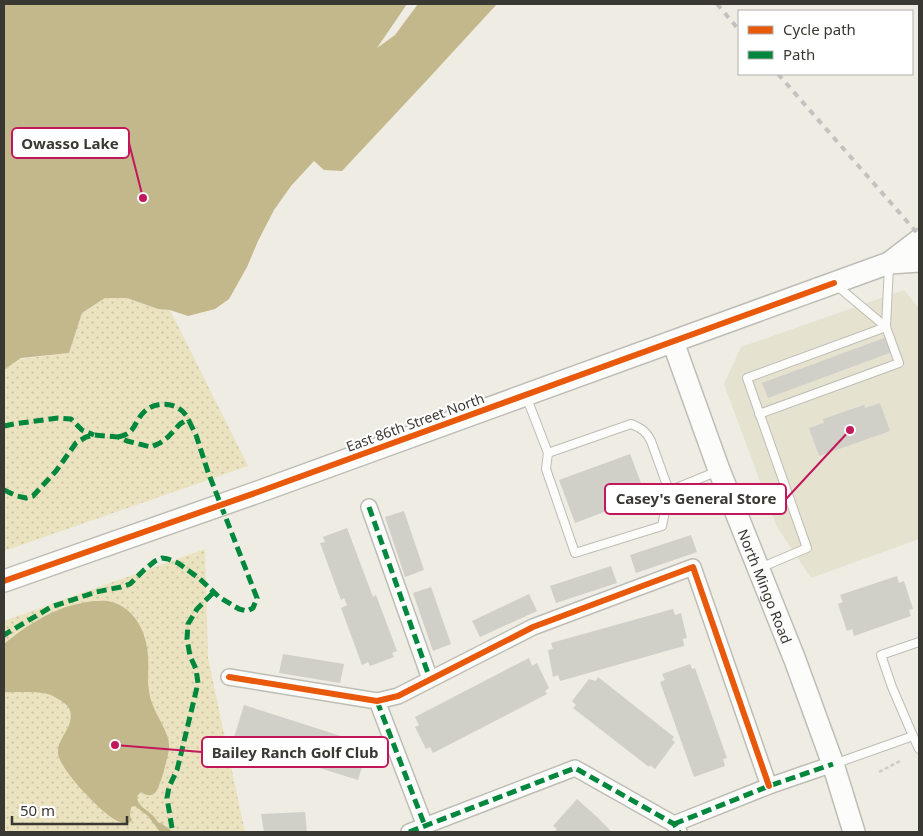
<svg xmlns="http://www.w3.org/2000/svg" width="923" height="836" viewBox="0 0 923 836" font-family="'Noto Sans',sans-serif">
	<defs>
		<pattern id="grass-dots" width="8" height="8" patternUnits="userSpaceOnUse" patternTransform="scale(1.25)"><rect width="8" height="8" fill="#ebe3bf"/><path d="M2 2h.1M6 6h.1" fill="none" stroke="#cac4a5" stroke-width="1.8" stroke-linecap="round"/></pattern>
	</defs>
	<rect width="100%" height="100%" fill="#eeece3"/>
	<polygon fill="#e5e2d0" points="904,290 919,308 919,539 811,578 777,527 724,384 741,347"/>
	<g fill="url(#grass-dots)">
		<polygon points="105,298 127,298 158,309 170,310 248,466 4,551 4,370 21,359 69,353 82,313"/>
		<polygon points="205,549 208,658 245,832 4,832 4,621"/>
	</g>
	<g fill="#c3b88b">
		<polygon points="4,4 407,4 377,48 395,35 418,4 497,4 428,79 342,171 324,170 314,161 291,186 274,210 258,241 247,267 229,299 215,309 188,316 170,310 158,309 127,298 105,298 82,313 69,353 21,358 4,370"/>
		<path d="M93,601C100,601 106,600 112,602C136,609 147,634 148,657C149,668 147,680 149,691C151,709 163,722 168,738C169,741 169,746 169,749C168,757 160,788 155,793C151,797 145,795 141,792L137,796C137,807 149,810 155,818C158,822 161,827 165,831L160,832L148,816L135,806L131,807L130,816L132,820L128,824C123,823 118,822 114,819C100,811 59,769 58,753C57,743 65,735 69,725C72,716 72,708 63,702C60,700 56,698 53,696C39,690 19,693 4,692V644C23,628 49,611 73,605C80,603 87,602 93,601Z"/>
	</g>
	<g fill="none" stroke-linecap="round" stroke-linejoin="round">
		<polyline stroke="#c3b88b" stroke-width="4.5" points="160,825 169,832"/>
	</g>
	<g fill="#d0cfc8">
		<polygon points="887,337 892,352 768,398 762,383"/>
		<polygon points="880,403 890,431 819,456 809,428 824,423 823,419 864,405 865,408"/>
		<polygon points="630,454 646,496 575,523 559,480"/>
		<polygon points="404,511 424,570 405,577 385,517"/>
		<polygon points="347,528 373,597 376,595 397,651 392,653 394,657 370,666 368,662 362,665 341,608 347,605 344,598 341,600 320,543 325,542 323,537"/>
		<polygon points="691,535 697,552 636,573 630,555"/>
		<polygon points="611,566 617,583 556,603 550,586"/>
		<polygon points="897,576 899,583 904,581 913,609 909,610 911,616 854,636 852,629 847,631 838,604 843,602 840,595"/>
		<polygon points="431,587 451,644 433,651 413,593"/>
		<polygon points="529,594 537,611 480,637 472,621"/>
		<polygon points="673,609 675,615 681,613 687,638 683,639 684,646 560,681 558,675 553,677 548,650 553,649 551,643"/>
		<polygon points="283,654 344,664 340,683 279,673"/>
		<polygon points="529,658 532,666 537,663 549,688 545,691 547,694 433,753 430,747 426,749 415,727 419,725 415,717"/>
		<polygon points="690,664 692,669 695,668 727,758 723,759 725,766 694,777 660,682 665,680 662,674"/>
		<polygon points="598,677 674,737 672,740 675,742 655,769 650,765 649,767 573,708 576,705 572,701 589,679 596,681"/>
		<polygon points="244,705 369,745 358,780 233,741"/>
		<polygon points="577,799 597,817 612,832 554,832 557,829 553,826"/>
		<polygon points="305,812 307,832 264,832 261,814"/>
	</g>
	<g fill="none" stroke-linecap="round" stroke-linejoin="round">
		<g stroke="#bebdb5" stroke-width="10">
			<g id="lane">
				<polyline points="836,285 886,327"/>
				<polyline points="526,396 548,453"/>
				<polyline points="759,414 899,363 886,327 889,266"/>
				<path d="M631,424C641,428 646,431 651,441L669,491L662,526L575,553L546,469L548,453Z"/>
				<polyline points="669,491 718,471"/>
				<polyline points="760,568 807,548 747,378 886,327"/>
				<polyline points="913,736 892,687 881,655 919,642"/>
				<polyline points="834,764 913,736 919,749"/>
			</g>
		</g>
		<g stroke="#bebdb5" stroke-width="18">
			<g id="street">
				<polyline points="369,507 430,679"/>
				<polyline points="229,677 377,701 398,696 533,627 693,567 769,786"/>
				<polyline points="377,701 425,826"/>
				<polyline points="674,824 769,786 833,764"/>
				<polyline points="409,832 575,768 674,824 679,832"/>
			</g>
		</g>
		<g stroke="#bebdb5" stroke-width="24">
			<g id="secondary">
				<polyline points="889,263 919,240"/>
				<path id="s1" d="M673,342L719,470L795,660L833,764L854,832"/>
				<polyline points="4,581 258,492 889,263 919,261"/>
			</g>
		</g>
		<polyline stroke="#cdccc9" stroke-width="2.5" stroke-dasharray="4 2.5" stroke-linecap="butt" points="879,772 902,760"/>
		<use href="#lane" stroke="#fcfcfb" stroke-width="8"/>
		<use href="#street" stroke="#fcfcfb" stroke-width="15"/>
		<use href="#secondary" stroke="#fcfcfb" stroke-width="21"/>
		<g stroke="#c4c2c0" stroke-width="4" stroke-dasharray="6 6" stroke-linecap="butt">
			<polyline points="717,4 739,30"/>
			<polyline points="778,74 919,235"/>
		</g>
		<g stroke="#00873e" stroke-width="5" stroke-dasharray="10 5" stroke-linecap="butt">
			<polyline points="4,426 14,424 58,418 71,419 82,430 94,435"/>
			<path d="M118,437C137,433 133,422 145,411C156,401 176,402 185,414C187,416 188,418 189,421"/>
			<polyline points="4,490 17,496 26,498 33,496 56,471 76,443 86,437 94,435 118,437 127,441 151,447 160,443 168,437 180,424 185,421 189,421 196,435 208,472 257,598 253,608 247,611 239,609 219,597 200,579 178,563 168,559 162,558 155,561 144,570 130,584 121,587 96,592 51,607 4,635"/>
			<polyline points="369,507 430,679"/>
			<polyline points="377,701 425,826"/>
			<polyline points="674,824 769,786 833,764"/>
			<polyline points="172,828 167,798 169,787 177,770 181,754 198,683 196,669 190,656 187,639 188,624 197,609 214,592"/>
			<polyline points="409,832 575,768 674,824 679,832"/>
		</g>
		<g stroke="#fff" stroke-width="9">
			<g id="cycleway">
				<polyline points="4,581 258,492 834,283"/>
				<polyline points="229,677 377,701 398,696 533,627 693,567 769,786"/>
			</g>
		</g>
		<use href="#cycleway" stroke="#e8590c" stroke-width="6"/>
	</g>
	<g text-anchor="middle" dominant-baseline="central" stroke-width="4" stroke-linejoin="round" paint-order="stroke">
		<g font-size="14" fill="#3a3832" stroke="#fff">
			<text transform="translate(415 422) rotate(-20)">East 86th Street North</text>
			<text stroke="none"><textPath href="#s1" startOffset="261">North Mingo Road</textPath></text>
		</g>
	</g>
	<path fill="none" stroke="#c2185b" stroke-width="2" d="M143 198L129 143M850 430L786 499M115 745L202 752"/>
	<g fill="#c2185b" stroke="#fff" stroke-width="2">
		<circle cx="143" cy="198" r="5"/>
		<circle cx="850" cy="430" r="5"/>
		<circle cx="115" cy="745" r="5"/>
	</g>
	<g fill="#fff" stroke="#c2185b" stroke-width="2">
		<rect x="12" y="128" width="117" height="30" rx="5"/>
		<rect x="605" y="484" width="181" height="30" rx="5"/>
		<rect x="202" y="737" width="186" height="30" rx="5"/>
	</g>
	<g font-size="15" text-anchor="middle" font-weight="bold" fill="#3a3832">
		<text x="70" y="149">Owasso Lake</text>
		<text x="696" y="504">Casey's General Store</text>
		<text x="295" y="758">Bailey Ranch Golf Club</text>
	</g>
	<rect width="923" height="836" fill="none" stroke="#3a3832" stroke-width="10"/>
	<rect x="738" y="10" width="175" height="65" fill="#ffffff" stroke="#b0afad"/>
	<rect x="748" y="26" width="25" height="8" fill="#e8590c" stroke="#b0afad"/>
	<text x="783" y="35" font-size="15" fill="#3a3832">Cycle path</text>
	<rect x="748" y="51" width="25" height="8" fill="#00873e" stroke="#b0afad"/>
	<text x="783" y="60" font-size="15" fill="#3a3832">Path</text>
	<path d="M12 816v8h115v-8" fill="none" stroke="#3a3832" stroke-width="2.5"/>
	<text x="20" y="816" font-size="15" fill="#3a3832" stroke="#ffffff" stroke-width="4" paint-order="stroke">50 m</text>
</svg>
